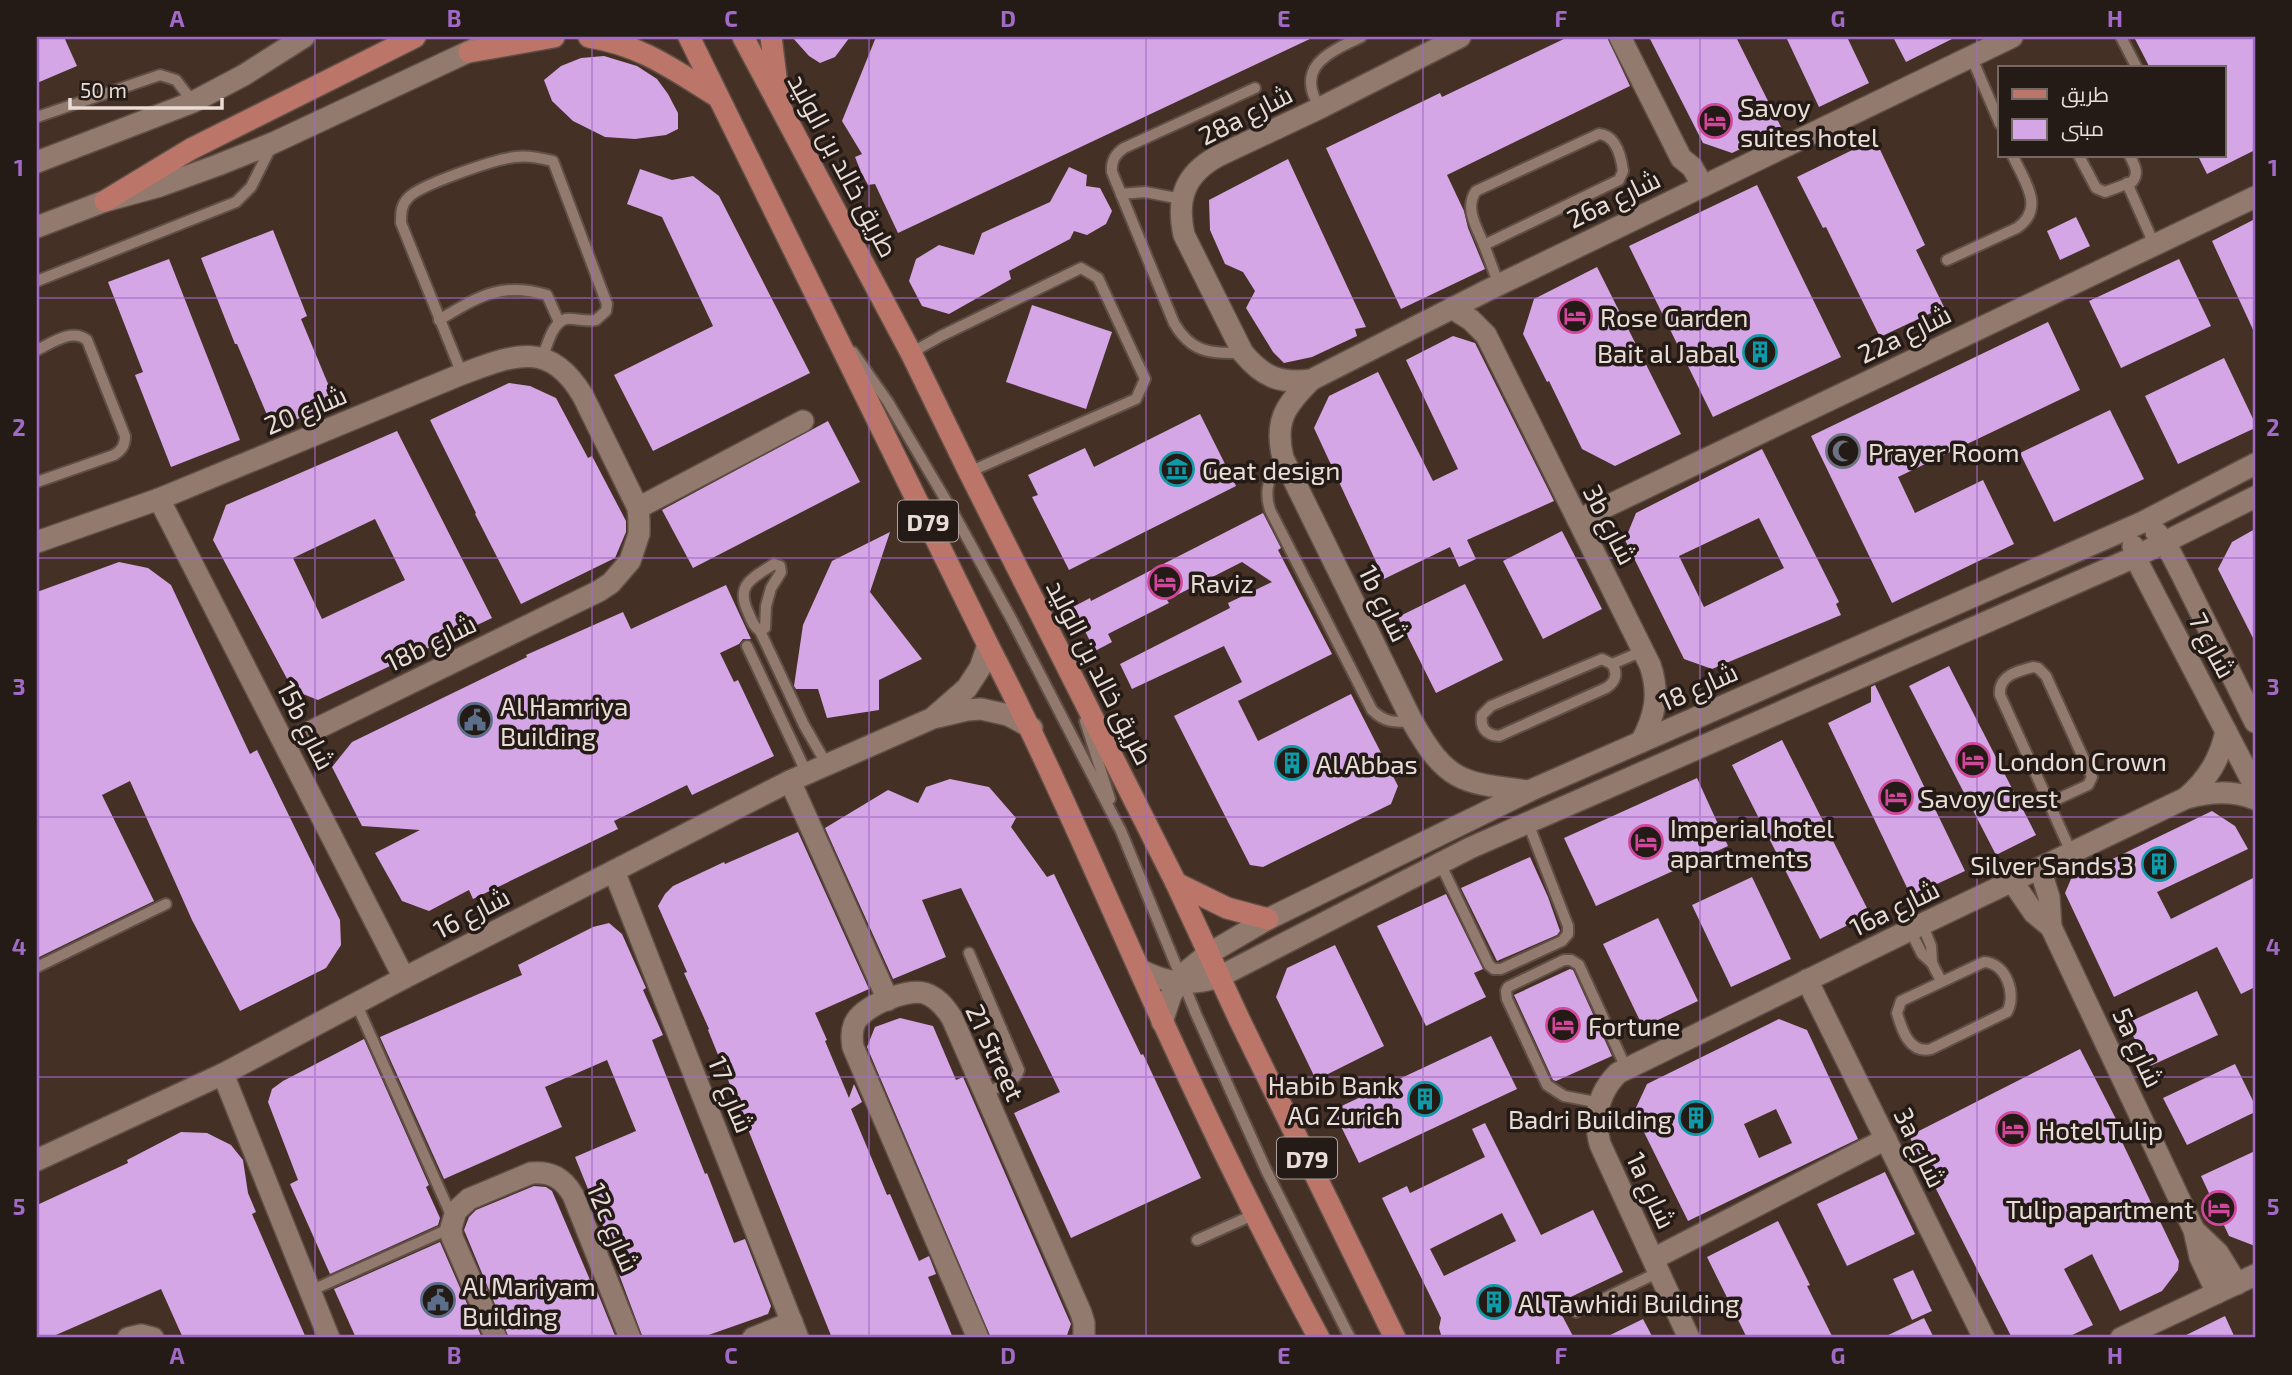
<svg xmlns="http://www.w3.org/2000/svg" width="2292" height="1375" viewBox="0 0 2292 1375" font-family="'Exo 2',Cairo,sans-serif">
	<rect width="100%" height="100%" fill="#453026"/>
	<g fill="#d4a6e5" fill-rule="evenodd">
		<polygon points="37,37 64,37 77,66 37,83"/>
		<polygon points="792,37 850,37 835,57 820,63 809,56"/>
		<polygon points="876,37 1314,37 898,233 875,184 868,185 861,172 855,157 862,154 842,121"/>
		<polygon points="1568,37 1607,37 1630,86 1447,175 1464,211 1468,228 1485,269 1401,309 1326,148 1440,93 1442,97"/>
		<polygon points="1649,37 1736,37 1782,129 1732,153 1703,143"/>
		<polygon points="1786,37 1847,37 1869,83 1819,107"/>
		<polygon points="1893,37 1956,37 1906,62"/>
		<polygon points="2134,37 2255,37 2255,150 2207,174 2198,156 2224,156 2224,68 2150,68"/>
		<polygon points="604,56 637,66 657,79 668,94 678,113 678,129 666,135 635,139 605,137 573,121 552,101 544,80 561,66 581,58"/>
		<polygon points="1875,139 1925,245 1916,250 1944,307 1880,337 1826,227 1823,228 1797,177"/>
		<polygon points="1288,159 1366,327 1355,329 1357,336 1312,357 1284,363 1273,352 1246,308 1255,291 1243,272 1225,264 1210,230 1209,200"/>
		<polygon points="1069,167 1087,175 1086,186 1100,188 1112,211 1106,224 1087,235 1074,231 1070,239 1009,271 1011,279 949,314 922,306 909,281 916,259 939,245 974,255 982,233 1050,202"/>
		<polygon points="640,169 672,180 693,176 719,196 810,373 653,451 614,375 713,326 662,217 627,204"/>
		<polygon points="1757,185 1841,357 1713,417 1629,246"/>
		<polygon points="2076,217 2090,246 2060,260 2047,231"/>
		<polygon points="2255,219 2255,334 2212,241"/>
		<polygon points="273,230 307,316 301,319 336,403 273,429 237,344 235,344 201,258"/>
		<polygon points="169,259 240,440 171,467 135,375 143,372 108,282"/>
		<polygon points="2179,259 2211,326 2121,368 2089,301"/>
		<polygon points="1597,267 1681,434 1615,466 1582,449 1549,381 1547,382 1523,334 1534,299"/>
		<polygon points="1032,305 1112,332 1086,409 1006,382"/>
		<polygon points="2048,322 2080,390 1898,477 1915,513 1983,480 2014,544 1892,603 1811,436"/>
		<polygon points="1453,336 1475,343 1554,501 1467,540 1476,559 1459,567 1450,547 1384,579 1314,428 1329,396 1378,372 1433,481 1458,469 1406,360"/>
		<polygon points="2224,358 2255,423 2255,428 2178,464 2145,396"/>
		<polygon points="509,383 530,386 556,398 588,458 592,456 626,521 626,532 615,558 521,604 475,514 476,513 430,420"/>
		<polygon points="2110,410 2144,479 2054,522 2020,453"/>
		<polygon points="1200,414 1236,486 1069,570 1032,497 1038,495 1028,475 1085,448 1094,467"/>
		<polygon points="828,421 860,482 693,568 662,510"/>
		<path d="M397,431L492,618L318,700L293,690L213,540L226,505ZM375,519L405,580L322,619L293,558Z"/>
		<path d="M1762,449L1839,602L1836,604L1841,615L1712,669L1684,659L1625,540L1636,513ZM1759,518L1784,568L1704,607L1679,556Z"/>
		<polygon points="1263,513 1281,548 1278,550 1332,654 1238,701 1258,741 1351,694 1398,786 1391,804 1263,867 1250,865 1174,716 1242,682 1224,646 1132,689 1120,664 1230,608 1228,603 1272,582 1242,562 1167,600 1169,603 1108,634 1112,642 1095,651 1073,607 1090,598 1091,601"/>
		<polygon points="2255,529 2255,642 2218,569 2232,542"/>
		<polygon points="1562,531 1602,609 1543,639 1503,561"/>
		<polygon points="890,532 870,592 922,659 879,680 879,710 827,718 818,689 796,689 794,686 803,625 832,561"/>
		<polygon points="119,562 148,568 171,585 250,754 257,750 340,920 341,945 326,968 240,1011 192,920 130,781 102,795 154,901 37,958 37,592"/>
		<polygon points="1465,584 1503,660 1436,693 1398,617"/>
		<polygon points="726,585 751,639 743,639 739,644 720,653 734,682 738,680 774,756 692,795 687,785 614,821 618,829 473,899 469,890 429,911 402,901 375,853 420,830 362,826 332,767 352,742 527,657 526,655 623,612 631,629"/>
		<polygon points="1949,666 2036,835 1996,855 1909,686"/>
		<polygon points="1875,685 1965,871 1911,896 1828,723 1871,702 1871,687"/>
		<polygon points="1782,740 1870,914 1820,939 1732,765"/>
		<polygon points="1697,778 1728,846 1596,906 1564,838"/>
		<polygon points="950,779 989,787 1016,818 1011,827 1047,877 1054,874 1141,1055 1143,1054 1201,1178 1071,1238 1014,1113 1060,1092 961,888 922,900 946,957 893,979 825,828 888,790 918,803 926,787"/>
		<polygon points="2212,811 2235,826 2248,849 2157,892 2171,919 2255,877 2255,987 2241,994 2217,947 2114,997 2065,893 2071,879"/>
		<polygon points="798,832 869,989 815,1013 827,1040 825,1041 849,1098 854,1084 862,1102 851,1109 887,1195 890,1194 919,1261 929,1256 936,1274 928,1277 953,1338 832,1338 708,1030 709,1029 684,973 687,972 658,906 665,894 673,886 724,862 725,864"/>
		<polygon points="1530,857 1548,897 1560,931 1557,935 1497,961 1461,888"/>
		<polygon points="1752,877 1791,959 1731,987 1692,905"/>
		<polygon points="1446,894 1483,969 1474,973 1486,997 1426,1026 1377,926"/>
		<polygon points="1658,918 1698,1001 1643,1027 1603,944"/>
		<polygon points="609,923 622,934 646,988 643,990 663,1035 652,1040 705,1174 707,1173 734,1243 745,1239 771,1306 768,1314 700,1338 643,1338 617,1269 620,1268 575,1157 636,1131 607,1060 545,1087 562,1127 444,1179 380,1037 522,975 518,965 593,927"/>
		<polygon points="1335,945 1384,1046 1316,1080 1276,997 1287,968"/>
		<polygon points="1570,969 1573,970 1612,1056 1556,1081 1553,1080 1514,995"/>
		<polygon points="2197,991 2218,1035 2148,1067 2127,1023"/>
		<polygon points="900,1018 933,1026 956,1080 963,1077 1069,1320 1071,1324 1066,1338 991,1338 867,1047 875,1027"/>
		<path d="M1779,1019L1807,1030L1858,1139L1688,1221L1634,1112L1647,1084ZM1776,1109L1792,1143L1759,1158L1744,1124Z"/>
		<polygon points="1491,1036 1517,1089 1359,1163 1333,1110"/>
		<polygon points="364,1039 429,1185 426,1187 440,1218 438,1225 330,1274 290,1184 298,1180 268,1102 272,1089 283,1081"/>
		<polygon points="2080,1049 2117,1121 2113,1123 2179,1261 2178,1270 2162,1291 2120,1311 2092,1254 2064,1269 2093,1325 2066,1338 2012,1338 1909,1136"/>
		<polygon points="2235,1064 2255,1105 2255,1112 2187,1145 2163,1098"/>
		<path d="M1485,1123L1541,1235L1593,1210L1623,1272L1556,1304L1574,1338H1442L1439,1328L1441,1318L1382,1198L1407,1186L1410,1193L1485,1157L1472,1129ZM1502,1213L1516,1241L1444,1276L1430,1249Z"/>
		<polygon points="181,1132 207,1133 231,1145 243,1160 248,1193 256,1212 252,1214 306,1338 183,1338 161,1289 49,1338 37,1338 37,1205 128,1163 127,1160"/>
		<polygon points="2255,1151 2255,1246 2229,1236 2201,1176"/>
		<polygon points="1885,1172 1915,1234 1847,1266 1817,1204"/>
		<polygon points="534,1186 546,1187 552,1191 590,1280 592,1279 616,1338 509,1338 464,1230 469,1217 476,1210"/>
		<polygon points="1778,1221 1810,1285 1807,1286 1833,1338 1747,1338 1707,1257"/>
		<polygon points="440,1242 482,1338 356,1338 334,1289"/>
		<polygon points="1913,1270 1932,1311 1912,1320 1893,1279"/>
		<polygon points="2225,1316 2235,1338 2180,1338"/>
		<polygon points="1924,1318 1934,1338 1882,1338"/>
		<polygon points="1643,1319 1653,1338 1604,1338"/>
	</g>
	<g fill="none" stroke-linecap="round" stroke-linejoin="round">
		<g stroke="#604f46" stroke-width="14">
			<g id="lane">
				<polyline points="2121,37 2137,68"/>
				<polyline points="1971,56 2000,124"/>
				<path d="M1320,108C1294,67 1329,52 1361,37"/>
				<polyline points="37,117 160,75 176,80 193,102"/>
				<path d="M1599,134C1616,135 1621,156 1623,171L1619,180L1484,245C1477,228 1464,208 1476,191Z"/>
				<path d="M2079,156L2096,188L2105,192L2132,182C2140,173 2134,165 2130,156"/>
				<polyline points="2127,183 2154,244"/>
				<polyline points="1121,194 1145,192 1181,199"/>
				<polyline points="1484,245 1499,285"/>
				<path d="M1947,260L2017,228C2046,208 2024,181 2013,156"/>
				<polyline points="37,281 236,202 251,187 271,147"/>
				<path d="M439,320C478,297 501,281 547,295L559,322"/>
				<path d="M37,350C52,343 72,328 87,340L125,436C125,445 122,450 114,455L37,482"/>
				<polyline points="853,352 888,402 954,514 1013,622 1121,831 1196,1014 1266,1170 1350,1338"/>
				<polyline points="911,353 941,336 1081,268 1098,278 1145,379 1136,399 969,472"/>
				<path d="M1243,353C1211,353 1192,354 1174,323L1112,172C1111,161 1115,154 1124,148L1255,88"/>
				<path d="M462,374L401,223C401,214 401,205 408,198C419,185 496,159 515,157C528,155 541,158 553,161L607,304L606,311L596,320C586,322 576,318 566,319C552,322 547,347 542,358"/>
				<path d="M1283,458C1270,476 1263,488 1270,510L1372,710C1384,722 1394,723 1412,721"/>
				<path d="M774,564L780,566L781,572L771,588L766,606L765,628L760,631C753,626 751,619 748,612C735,584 753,578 774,564Z"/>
				<polyline points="760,631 804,725 827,765"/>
				<polyline points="747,646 807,774"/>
				<path d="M1602,659L1612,664C1618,673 1616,682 1606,688L1499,736C1486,735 1480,728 1482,715L1491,706Z"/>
				<polyline points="1612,664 1643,651"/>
				<path d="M2033,667L2038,668L2046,676L2092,777L2088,785L2049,803L2000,695C1998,676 2017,671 2033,667Z"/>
				<polyline points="1085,721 1110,799"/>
				<polyline points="2049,803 2071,852"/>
				<polyline points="1440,863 1489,965 1494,969 1501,969 1562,941 1568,934 1568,926 1528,823"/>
				<polyline points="1922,924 1931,946 1932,963 1941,981"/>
				<polyline points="1910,930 1922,954 1932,963"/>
				<path d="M969,953L1019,1070C1015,1083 997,1087 985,1093"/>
				<path d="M1984,962C2006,963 2017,994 2007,1012L1931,1049C1910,1054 1902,1031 1897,1013L1901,1001Z"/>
				<polyline points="37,967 166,904"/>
				<polyline points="356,1003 452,1217"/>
				<polyline points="1600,1103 1564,1096 1547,1085 1507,999 1506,991 1508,987 1564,960 1571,960 1579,965 1626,1068"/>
				<polyline points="1197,1240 1253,1215"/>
				<polyline points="310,1291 451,1228"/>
				<polyline points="1576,1312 1659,1272"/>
			</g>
		</g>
		<g stroke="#604f46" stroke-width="24">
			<g id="street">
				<path d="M1460,37L1320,108L1218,156C1185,174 1176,198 1184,235L1243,353C1263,377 1280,384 1311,380L1490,289L2012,37"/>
				<polyline points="1620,37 1681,158 1692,167 1703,186"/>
				<path d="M1452,308L1471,320L1486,335L1650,665C1660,694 1655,716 1641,742"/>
				<path d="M1311,380C1285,406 1274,421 1283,458L1412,721C1447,783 1462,783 1529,791"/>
				<polyline points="159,499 404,978"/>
				<polyline points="638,508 803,421"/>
				<polyline points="1578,520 2255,197"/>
				<path d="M37,542L159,499L462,374C514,355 549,339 583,396L638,508L639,520V534L630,561L611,583L599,591L285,744"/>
				<polyline points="934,717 967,688 980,668 988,645"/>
				<polyline points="790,781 888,1000"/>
				<path d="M2186,798C2208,779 2220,759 2226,731"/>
				<polyline points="2040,868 2049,897 2051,927 2194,1230 2200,1257 2217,1293"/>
				<polyline points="614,871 798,1338"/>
				<polyline points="2012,881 2034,913 2051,927"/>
				<polyline points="1807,980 1984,1338"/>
				<polyline points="223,1074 329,1338"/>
				<polyline points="37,1160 223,1074 404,978 790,781 933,718 967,710 981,709 1008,715 1032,728"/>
				<polyline points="2194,1230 2218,1253 2237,1284"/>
				<polyline points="1653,1259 1886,1139"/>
				<polyline points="128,1338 141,1335 153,1338"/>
				<path d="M496,1338L452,1237L451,1228L456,1211L469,1199L531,1173C551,1171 563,1178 573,1195L630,1338"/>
				<polyline points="753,1338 792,1322"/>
				<path d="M978,1338L853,1047C852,1040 851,1033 854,1025C860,1007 906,988 924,993C937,997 945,1007 952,1018L1081,1313L1084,1323V1338"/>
				<path d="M1689,1338L1600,1144C1593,1117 1598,1093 1618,1073L1910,930L2186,798C2210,792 2232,790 2255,799"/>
				<polyline points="2121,1338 2255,1275"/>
			</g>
		</g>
		<g stroke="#604f46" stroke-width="24">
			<g id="secondary">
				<polyline points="37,162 193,102 244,75 304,37"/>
				<polyline points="37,227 105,201 160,186 218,165 273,143 485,44"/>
				<polyline points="2156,532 2165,542 2182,575 2255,722"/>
				<polyline points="2133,546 2135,557 2255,787"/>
				<path d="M1139,969C1166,984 1190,986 1219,977L1470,848L2135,557L2255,497"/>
				<polyline points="1162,1022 1171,995 1186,972 1208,954 1268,919 1529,791 2143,522 2255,464"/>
			</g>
		</g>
		<g stroke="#604f46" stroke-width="24">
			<g id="primary">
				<path d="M589,37C641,45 674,70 718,97"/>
				<path d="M689,37L988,645C1052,768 1105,895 1162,1020C1211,1128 1263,1234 1319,1338"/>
				<polyline points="743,37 911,353 969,472 1176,883 1240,1021 1395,1338"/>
				<polyline points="771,37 778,93"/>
				<polyline points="469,52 554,37"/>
				<polyline points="105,201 191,149 415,37"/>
				<polyline points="1176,883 1227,908 1268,919"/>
			</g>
		</g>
		<use href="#lane" stroke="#927a6e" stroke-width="10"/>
		<use href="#street" stroke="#927a6e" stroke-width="21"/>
		<use href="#secondary" stroke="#927a6e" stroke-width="21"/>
		<use href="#primary" stroke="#bb7669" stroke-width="21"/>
	</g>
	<path fill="none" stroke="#a26ac7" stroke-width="2" stroke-opacity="0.55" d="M315,37V1338M592,37V1338M869,37V1338M1146,37V1338M1423,37V1338M1700,37V1338M1977,37V1338M37,298H2255M37,558H2255M37,817H2255M37,1077H2255"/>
	<defs>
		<g id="hotel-ring" transform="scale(1.75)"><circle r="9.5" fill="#241b16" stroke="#d1479c" stroke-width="1.5"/><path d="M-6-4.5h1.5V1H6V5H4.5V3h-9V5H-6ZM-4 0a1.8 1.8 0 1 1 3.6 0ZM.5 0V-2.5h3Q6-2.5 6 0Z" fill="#d1479c"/></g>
		<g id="building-ring" transform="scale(1.75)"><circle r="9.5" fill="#241b16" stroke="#0f9aa8" stroke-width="1.5"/><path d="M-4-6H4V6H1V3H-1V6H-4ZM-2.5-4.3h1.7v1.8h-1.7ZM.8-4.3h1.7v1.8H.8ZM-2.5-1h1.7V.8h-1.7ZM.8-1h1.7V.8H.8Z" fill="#0f9aa8"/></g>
		<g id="mosque-ring" transform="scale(1.75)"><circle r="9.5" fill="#241b16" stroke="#6b7280" stroke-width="1.5"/><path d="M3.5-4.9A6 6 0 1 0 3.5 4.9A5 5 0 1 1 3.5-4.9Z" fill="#6b7280"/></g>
		<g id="museum-ring" transform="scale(1.75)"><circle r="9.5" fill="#241b16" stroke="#0f9aa8" stroke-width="1.5"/><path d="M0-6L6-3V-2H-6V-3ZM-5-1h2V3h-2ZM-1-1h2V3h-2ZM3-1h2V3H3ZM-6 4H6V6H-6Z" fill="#0f9aa8"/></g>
		<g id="civic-ring" transform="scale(1.75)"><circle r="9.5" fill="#241b16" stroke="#5c6f8a" stroke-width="1.5"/><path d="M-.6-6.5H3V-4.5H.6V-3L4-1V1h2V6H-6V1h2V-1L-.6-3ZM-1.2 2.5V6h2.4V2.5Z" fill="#5c6f8a"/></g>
	</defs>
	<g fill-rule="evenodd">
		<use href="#hotel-ring" x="1715" y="121"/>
		<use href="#hotel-ring" x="1575" y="316"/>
		<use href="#building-ring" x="1760" y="352"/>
		<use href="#mosque-ring" x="1843" y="451"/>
		<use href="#museum-ring" x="1177" y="469"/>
		<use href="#hotel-ring" x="1165" y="582"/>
		<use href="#civic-ring" x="475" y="720"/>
		<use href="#hotel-ring" x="1973" y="760"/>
		<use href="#building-ring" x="1292" y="763"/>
		<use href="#hotel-ring" x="1896" y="797"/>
		<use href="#hotel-ring" x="1646" y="842"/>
		<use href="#building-ring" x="2159" y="864"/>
		<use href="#hotel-ring" x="1563" y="1025"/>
		<use href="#building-ring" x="1425" y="1099"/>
		<use href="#building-ring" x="1696" y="1118"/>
		<use href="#hotel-ring" x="2013" y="1129"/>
		<use href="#hotel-ring" x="2219" y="1208"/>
		<use href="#civic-ring" x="438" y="1300"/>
		<use href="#building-ring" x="1494" y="1302"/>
	</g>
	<g text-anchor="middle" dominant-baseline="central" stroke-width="7" stroke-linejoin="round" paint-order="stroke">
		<g fill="#241b16" stroke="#afa29c" stroke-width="2">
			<rect x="898" y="500.5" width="60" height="41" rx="5"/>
			<rect x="1277" y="1137.5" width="60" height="41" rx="5"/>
		</g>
		<g font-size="24" font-weight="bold" fill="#eadcd6">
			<text x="928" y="521">D79</text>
			<text x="1307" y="1158">D79</text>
		</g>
		<g font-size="26" fill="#eadcd6" stroke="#241b16" text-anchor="start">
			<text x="1740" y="106">Savoy<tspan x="1740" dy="30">suites hotel</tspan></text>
			<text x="1600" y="316">Rose Garden</text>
			<text x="1736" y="352" text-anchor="end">Bait al Jabal</text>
			<text x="1868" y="451">Prayer Room</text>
			<text x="1202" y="469">Geat design</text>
			<text x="1190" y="582">Raviz</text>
			<text x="500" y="705">Al Hamriya<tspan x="500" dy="30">Building</tspan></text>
			<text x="1997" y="760">London Crown</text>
			<text x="1316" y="763">Al Abbas</text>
			<text x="1920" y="797">Savoy Crest</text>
			<text x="1670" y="827">Imperial hotel<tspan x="1670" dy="30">apartments</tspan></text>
			<text x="2134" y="864" text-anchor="end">Silver Sands 3</text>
			<text x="1588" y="1025">Fortune</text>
			<text x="1400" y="1084" text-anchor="end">Habib Bank<tspan x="1400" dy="30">AG Zurich</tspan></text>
			<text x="1672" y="1118" text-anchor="end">Badri Building</text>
			<text x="2038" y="1129">Hotel Tulip</text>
			<text x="2194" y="1208" text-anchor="end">Tulip apartment</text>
			<text x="462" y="1285">Al Mariyam<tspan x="462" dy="30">Building</tspan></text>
			<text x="1518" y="1302">Al Tawhidi Building</text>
		</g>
		<g font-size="26" fill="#eadcd6" stroke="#241b16">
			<text transform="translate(1245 114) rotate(-27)">28a شارع</text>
			<text transform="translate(844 165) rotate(62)">طريق خالد بن الوليد</text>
			<text transform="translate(1613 198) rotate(-26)">26a شارع</text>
			<text transform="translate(1904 333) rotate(-26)">22a شارع</text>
			<text transform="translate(305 409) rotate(-23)">شارع 20</text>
			<text transform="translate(1611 524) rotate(63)">3b شارع</text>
			<text transform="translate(1385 603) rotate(64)">1b شارع</text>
			<text transform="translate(430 642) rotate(-26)">18b شارع</text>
			<text transform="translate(2213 645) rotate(62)">شارع 7</text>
			<text transform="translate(1101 672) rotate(63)">طريق خالد بن الوليد</text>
			<text transform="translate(1698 686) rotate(-24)">شارع 18</text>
			<text transform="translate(307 725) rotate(63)">15b شارع</text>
			<text transform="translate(1894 907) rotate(-26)">16a شارع</text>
			<text transform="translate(471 912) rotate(-27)">شارع 16</text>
			<text transform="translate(2139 1047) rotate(65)">5a شارع</text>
			<text transform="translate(996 1052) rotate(65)">21 Street</text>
			<text transform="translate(732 1094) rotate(68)">شارع 17</text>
			<text transform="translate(1921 1147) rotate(64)">3a شارع</text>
			<text transform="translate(1652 1190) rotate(65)">1a شارع</text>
			<text transform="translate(614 1227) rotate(67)">12c شارع</text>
		</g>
	</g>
	<rect width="2292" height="1375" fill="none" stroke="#241b16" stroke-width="77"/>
	<rect x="1998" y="66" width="228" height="91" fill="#241b16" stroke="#736863" stroke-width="2"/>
	<rect x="2012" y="89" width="35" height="10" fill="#bb7669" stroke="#736863" stroke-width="2"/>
	<text x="2061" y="102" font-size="21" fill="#eadcd6">طريق</text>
	<rect x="2012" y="119" width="35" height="21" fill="#d4a6e5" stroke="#736863" stroke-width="2"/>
	<text x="2061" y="136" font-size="21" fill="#eadcd6">مبنى</text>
	<path d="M70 98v10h152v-10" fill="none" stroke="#eadcd6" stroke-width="3.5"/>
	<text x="80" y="98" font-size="21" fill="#eadcd6" stroke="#241b16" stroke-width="5" paint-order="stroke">50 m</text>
	<rect x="38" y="38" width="2216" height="1298" fill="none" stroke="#a26ac7" stroke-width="2.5"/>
	<g font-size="23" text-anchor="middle" font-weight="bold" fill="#a26ac7">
		<text x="177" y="27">A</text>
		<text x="454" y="27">B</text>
		<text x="731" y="27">C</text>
		<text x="1008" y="27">D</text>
		<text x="1284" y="27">E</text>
		<text x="1561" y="27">F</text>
		<text x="1838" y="27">G</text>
		<text x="2115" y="27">H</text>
		<text x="19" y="176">1</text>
		<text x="2273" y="176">1</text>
		<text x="19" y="436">2</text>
		<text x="2273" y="436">2</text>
		<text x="19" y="695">3</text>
		<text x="2273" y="695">3</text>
		<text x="19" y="955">4</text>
		<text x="2273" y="955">4</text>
		<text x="19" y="1215">5</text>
		<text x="2273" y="1215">5</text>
		<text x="177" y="1364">A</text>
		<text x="454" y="1364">B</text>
		<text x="731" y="1364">C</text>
		<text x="1008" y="1364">D</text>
		<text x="1284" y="1364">E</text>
		<text x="1561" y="1364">F</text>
		<text x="1838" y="1364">G</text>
		<text x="2115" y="1364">H</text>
	</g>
</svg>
